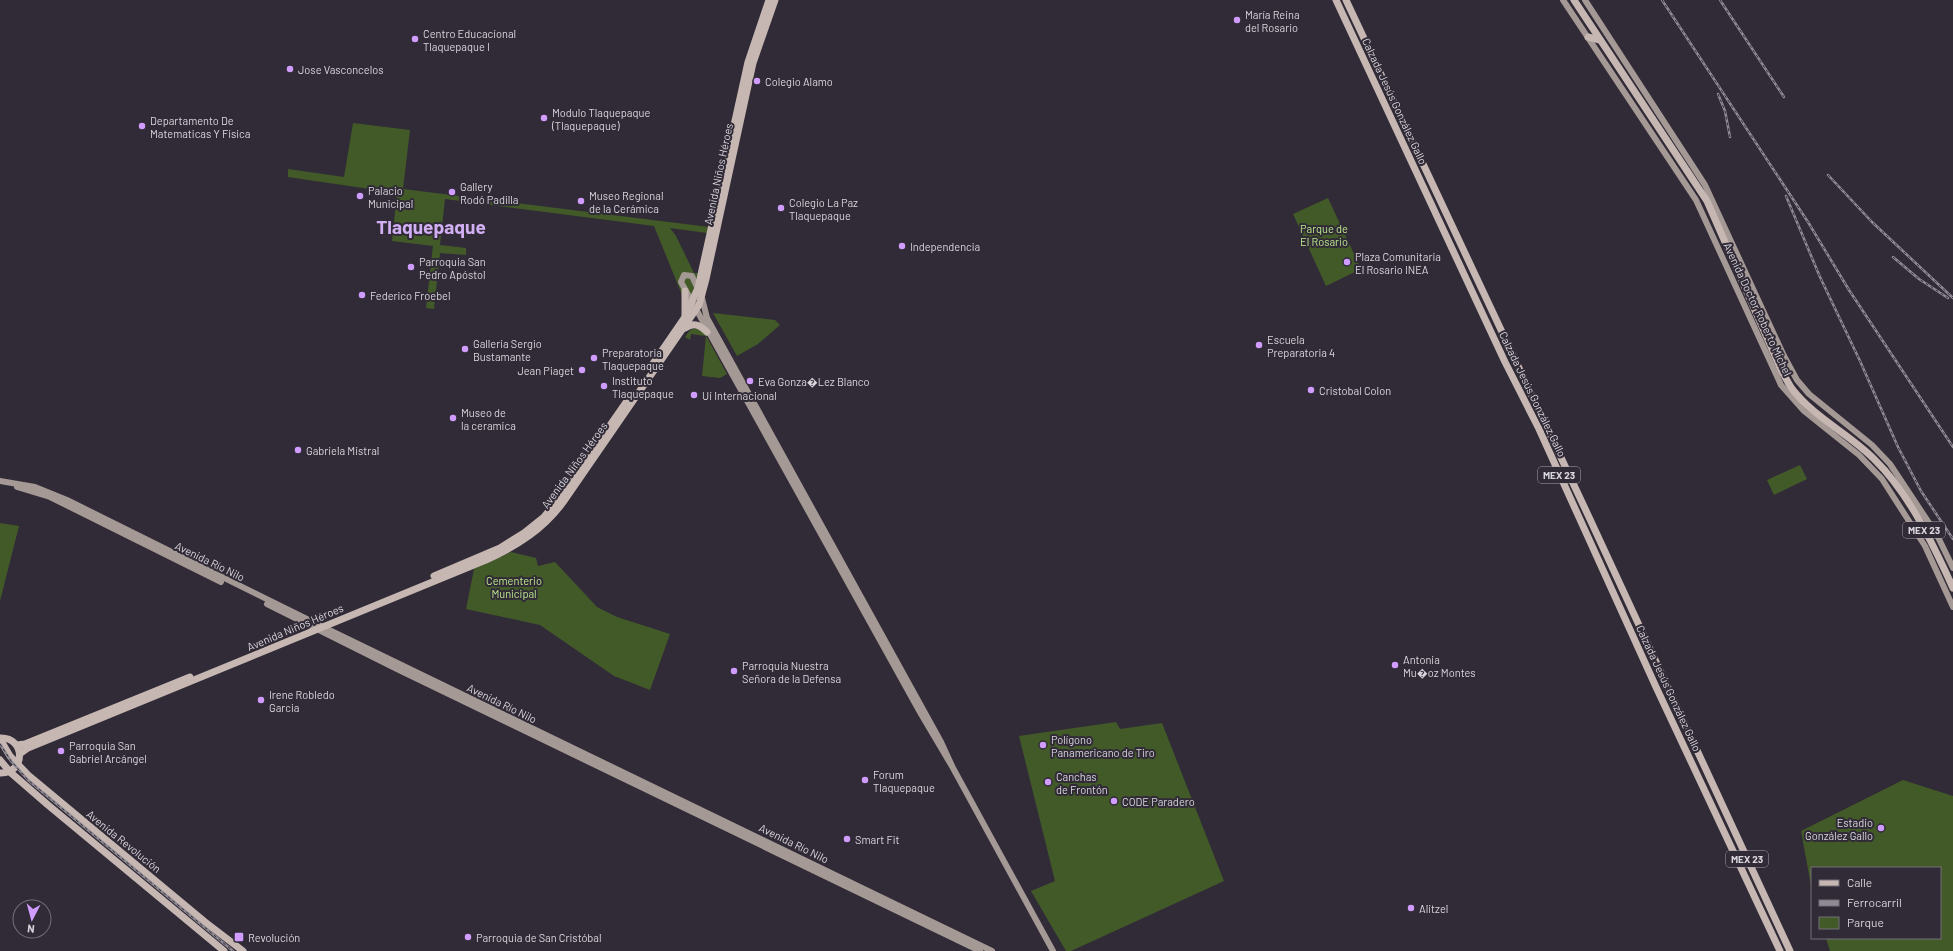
<svg xmlns="http://www.w3.org/2000/svg" width="1953" height="951" viewBox="0 0 1953 951" font-family="Barlow,sans-serif">
	<rect width="100%" height="100%" fill="#312b37"/>
	<g fill="#425a28">
		<polygon points="353,123 410,130 403,189 709,227 707,233 670,228 676,236 694,273 698,273 692,296 682,295 654,226 445,199 440,245 466,248 466,255 440,253 434,309 426,308 433,246 392,241 397,193 288,177 288,169 344,177"/>
		<polygon points="1328,198 1361,269 1326,286 1293,214"/>
		<polygon points="713,313 775,320 780,325 758,344 737,356"/>
		<polygon points="696,328 704,332 727,374 720,378 702,376 706,336 691,334 690,340 685,337 690,330"/>
		<polygon points="1800,465 1807,479 1774,495 1767,480"/>
		<polygon points="0,523 19,526 0,601"/>
		<polygon points="511,552 536,558 538,566 555,562 597,607 617,617 670,634 650,690 614,676 540,625 466,609 474,569"/>
		<polygon points="1116,722 1120,729 1162,723 1224,881 1071,951 1066,951 1031,891 1055,881 1019,736"/>
		<polygon points="1903,780 1953,796 1953,951 1830,951 1826,938 1940,938 1940,868 1812,868 1812,891 1801,831"/>
	</g>
	<g fill="none" stroke-linecap="round" stroke-linejoin="round">
		<g stroke="#a59995" stroke-width="6">
			<polyline points="1563,0 1696,200 1781,385 1804,411 1859,455 1882,479 1925,546 1953,607"/>
			<polyline points="1585,0 1705,185 1784,356 1797,380 1809,394 1872,445 1890,464 1937,535 1953,568"/>
			<polyline points="0,481 35,487 67,500 323,627 992,951"/>
			<polyline points="17,487 50,497 221,582"/>
			<polyline points="267,604 397,669 980,951"/>
			<polyline points="953,768 941,742 707,318 702,298 692,276 684,275 681,282 921,714 953,768 1053,951"/>
		</g>
		<g stroke="#c6b7b2" stroke-width="7">
			<polyline points="1336,0 1505,362 1539,429 1656,687 1780,951"/>
			<polyline points="1346,0 1588,515 1790,951"/>
			<path d="M1574,0L1707,201L1782,372C1786,378 1789,385 1793,390C1815,418 1849,434 1874,459C1909,493 1933,544 1953,588"/>
			<polyline points="1588,37 1600,40"/>
			<polyline points="685,291 685,316"/>
			<path d="M685,328C694,322 700,325 707,332"/>
			<polyline points="652,365 685,317 698,288 748,62 769,0"/>
			<polyline points="434,576 500,548 524,533 544,517 561,496 629,398"/>
			<path d="M0,738C26,737 26,774 0,773"/>
			<polyline points="0,739 10,756 28,775 205,922 243,951"/>
			<polyline points="17,745 25,744 190,677"/>
			<path d="M21,753L28,748L486,560C517,546 544,529 564,501L699,305L706,279L753,63L775,0"/>
			<polyline points="0,760 10,772 48,805 224,951"/>
		</g>
		<g stroke="#8f8b94" stroke-width="2.5">
			<g id="rail">
				<polyline points="1662,0 1808,222 1849,290 1953,447"/>
				<polyline points="1720,0 1784,97"/>
				<polyline points="1718,94 1725,111 1730,137"/>
				<polyline points="1828,175 1872,222 1953,298"/>
				<polyline points="1786,196 1820,277 1860,361 1898,447 1921,491 1953,539"/>
				<polyline points="1893,257 1919,279 1948,298"/>
				<polyline points="0,744 11,761 28,780 233,951"/>
			</g>
		</g>
		<use href="#rail" stroke="#312b37" stroke-width="1" stroke-dasharray="3" stroke-linecap="butt"/>
	</g>
	<g fill="#d09dff" stroke="#312b37" stroke-width="1.5">
		<circle cx="1237" cy="20" r="4"/>
		<circle cx="415" cy="39" r="4"/>
		<circle cx="290" cy="69" r="4"/>
		<circle cx="757" cy="81" r="4"/>
		<circle cx="544" cy="118" r="4"/>
		<circle cx="142" cy="126" r="4"/>
		<circle cx="452" cy="192" r="4"/>
		<circle cx="360" cy="196" r="4"/>
		<circle cx="581" cy="201" r="4"/>
		<circle cx="781" cy="208" r="4"/>
		<circle cx="902" cy="246" r="4"/>
		<circle cx="1347" cy="262" r="4"/>
		<circle cx="411" cy="267" r="4"/>
		<circle cx="362" cy="295" r="4"/>
		<circle cx="1259" cy="345" r="4"/>
		<circle cx="465" cy="349" r="4"/>
		<circle cx="594" cy="358" r="4"/>
		<circle cx="582" cy="370" r="4"/>
		<circle cx="750" cy="381" r="4"/>
		<circle cx="604" cy="386" r="4"/>
		<circle cx="1311" cy="390" r="4"/>
		<circle cx="694" cy="395" r="4"/>
		<circle cx="453" cy="418" r="4"/>
		<circle cx="298" cy="450" r="4"/>
		<circle cx="1395" cy="665" r="4"/>
		<circle cx="734" cy="671" r="4"/>
		<circle cx="261" cy="700" r="4"/>
		<circle cx="1043" cy="745" r="4"/>
		<circle cx="61" cy="751" r="4"/>
		<circle cx="865" cy="780" r="4"/>
		<circle cx="1048" cy="782" r="4"/>
		<circle cx="1114" cy="801" r="4"/>
		<circle cx="1881" cy="828" r="4"/>
		<circle cx="847" cy="839" r="4"/>
		<circle cx="1411" cy="908" r="4"/>
		<rect x="234" y="932" width="10" height="10" rx="2"/>
		<circle cx="468" cy="937" r="4"/>
	</g>
	<g text-anchor="middle" dominant-baseline="central" stroke-width="4" stroke-linejoin="round" paint-order="stroke">
		<g fill="#312b37" stroke="#a7a3ab" stroke-width="1">
			<rect x="1538" y="467" width="42" height="16" rx="3"/>
			<rect x="1903" y="522" width="42" height="16" rx="3"/>
			<rect x="1726" y="851" width="42" height="16" rx="3"/>
		</g>
		<g font-size="10" font-weight="bold" fill="#d9d6dd">
			<text x="1559" y="475">MEX 23</text>
			<text x="1924" y="530">MEX 23</text>
			<text x="1747" y="859">MEX 23</text>
		</g>
		<g font-size="11" fill="#d9d6dd" stroke="#312b37" text-anchor="start">
			<text x="1245" y="14">María Reina<tspan x="1245" dy="13">del Rosario</tspan></text>
			<text x="423" y="33">Centro Educacional<tspan x="423" dy="13">Tlaquepaque I</tspan></text>
			<text x="298" y="69">Jose Vasconcelos</text>
			<text x="765" y="81">Colegio Alamo</text>
			<text x="552" y="112">Modulo Tlaquepaque<tspan x="552" dy="13">(Tlaquepaque)</tspan></text>
			<text x="150" y="120">Departamento De<tspan x="150" dy="13">Matematicas Y Fisica</tspan></text>
			<text x="460" y="186">Gallery<tspan x="460" dy="13">Rodó Padilla</tspan></text>
			<text x="368" y="190">Palacio<tspan x="368" dy="13">Municipal</tspan></text>
			<text x="589" y="195">Museo Regional<tspan x="589" dy="13">de la Cerámica</tspan></text>
			<text x="789" y="202">Colegio La Paz<tspan x="789" dy="13">Tlaquepaque</tspan></text>
			<text x="910" y="246">Independencia</text>
			<text x="1355" y="256">Plaza Comunitaria<tspan x="1355" dy="13">El Rosario INEA</tspan></text>
			<text x="419" y="261">Parroquia San<tspan x="419" dy="13">Pedro Apóstol</tspan></text>
			<text x="370" y="295">Federico Froebel</text>
			<text x="1267" y="339">Escuela<tspan x="1267" dy="13">Preparatoria 4</tspan></text>
			<text x="473" y="343">Galleria Sergio<tspan x="473" dy="13">Bustamante</tspan></text>
			<text x="602" y="352">Preparatoria<tspan x="602" dy="13">Tlaquepaque</tspan></text>
			<text x="574" y="370" text-anchor="end">Jean Piaget</text>
			<text x="612" y="380">Instituto<tspan x="612" dy="13">Tlaquepaque</tspan></text>
			<text x="758" y="381">Eva Gonza�Lez Blanco</text>
			<text x="1319" y="390">Cristobal Colon</text>
			<text x="702" y="395">Ui Internacional</text>
			<text x="461" y="412">Museo de<tspan x="461" dy="13">la ceramica</tspan></text>
			<text x="306" y="450">Gabriela Mistral</text>
			<text x="1403" y="659">Antonia<tspan x="1403" dy="13">Mu�oz Montes</tspan></text>
			<text x="742" y="665">Parroquia Nuestra<tspan x="742" dy="13">Señora de la Defensa</tspan></text>
			<text x="269" y="694">Irene Robledo<tspan x="269" dy="13">Garcia</tspan></text>
			<text x="1051" y="739">Polígono<tspan x="1051" dy="13">Panamericano de Tiro</tspan></text>
			<text x="69" y="745">Parroquia San<tspan x="69" dy="13">Gabriel Arcángel</tspan></text>
			<text x="873" y="774">Forum<tspan x="873" dy="13">Tlaquepaque</tspan></text>
			<text x="1056" y="776">Canchas<tspan x="1056" dy="13">de Frontón</tspan></text>
			<text x="1122" y="801">CODE Paradero</text>
			<text x="1873" y="822" text-anchor="end">Estadio<tspan x="1873" dy="13">González Gallo</tspan></text>
			<text x="855" y="839">Smart Fit</text>
			<text x="1419" y="908">Alitzel</text>
			<text x="248" y="937">Revolución</text>
			<text x="476" y="937">Parroquia de San Cristóbal</text>
		</g>
		<g font-size="11" fill="#d9d6dd" stroke="#312b37">
			<text transform="translate(1395 101) rotate(65)">Calzada Jesús González Gallo</text>
			<text transform="translate(718 174) rotate(-78)">Avenida Niños Héroes</text>
			<text transform="translate(1758 309) rotate(65)">Avenida Doctor Roberto Michel</text>
			<text transform="translate(1533 394) rotate(64)">Calzada Jesús González Gallo</text>
			<text transform="translate(574 465) rotate(-54)">Avenida Niños Héroes</text>
			<text transform="translate(210 561) rotate(26)">Avenida Río Nilo</text>
			<text transform="translate(295 627) rotate(-23)">Avenida Niños Héroes</text>
			<text transform="translate(1669 688) rotate(65)">Calzada Jesús González Gallo</text>
			<text transform="translate(502 703) rotate(26)">Avenida Río Nilo</text>
			<text transform="translate(124 841) rotate(39)">Avenida Revolución</text>
			<text transform="translate(794 843) rotate(26)">Avenida Río Nilo</text>
		</g>
		<g font-size="11" fill="#bbe88d" stroke="#312b37">
			<text x="1324" y="228">Parque de<tspan x="1324" dy="13">El Rosario</tspan></text>
			<text x="514" y="580">Cementerio<tspan x="514" dy="13">Municipal</tspan></text>
		</g>
		<g font-size="19" font-weight="bold" fill="#d1aff3" stroke="#312b37">
			<text x="431" y="226">Tlaquepaque</text>
		</g>
	</g>
	<rect x="1811" y="867" width="130" height="72" fill="#312b37" stroke="#746f79"/>
	<rect x="1819" y="880" width="20" height="6" fill="#c6b7b2" stroke="#746f79"/>
	<text x="1847" y="887" font-size="12" fill="#d9d6dd">Calle</text>
	<rect x="1819" y="900" width="20" height="6" fill="#8f8b94" stroke="#746f79"/>
	<text x="1847" y="907" font-size="12" fill="#d9d6dd">Ferrocarril</text>
	<rect x="1819" y="917" width="20" height="12" fill="#425a28" stroke="#746f79"/>
	<text x="1847" y="927" font-size="12" fill="#d9d6dd">Parque</text>
	<g transform="translate(32 919) rotate(186)"><circle r="19" fill="#312b37" stroke="#746f79"/>
	<path d="M0-3L7 15L0 10L-7 15Z" fill="#d09dff"/>
	<text y="-6" font-size="11" font-weight="bold" text-anchor="middle" fill="#d9d6dd">N</text>
	</g>
</svg>
